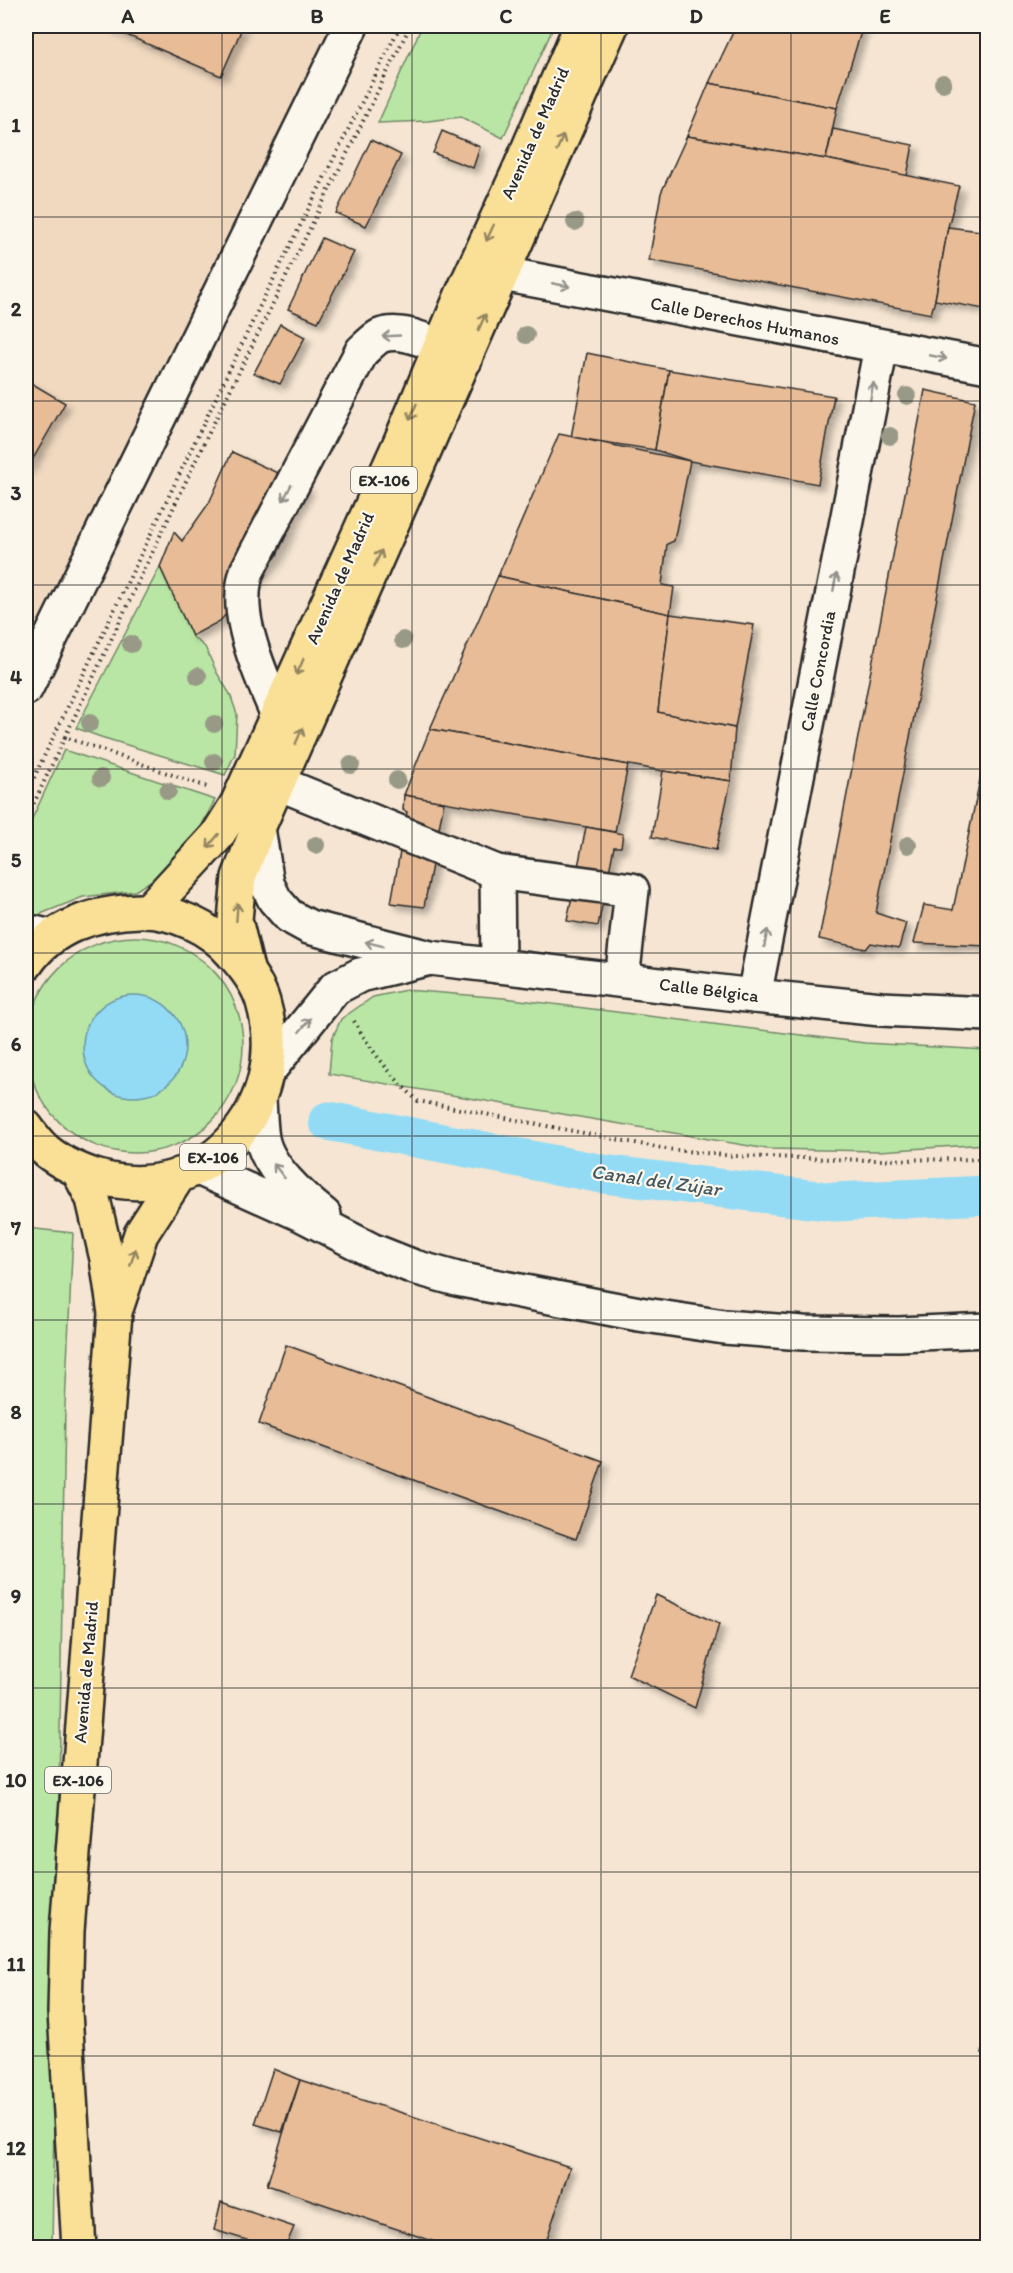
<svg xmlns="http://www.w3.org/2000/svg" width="1013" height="2273" viewBox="0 0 1013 2273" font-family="Itim,sans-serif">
	<defs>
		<filter id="shadow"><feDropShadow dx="5.5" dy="5.5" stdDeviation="3" flood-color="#0004"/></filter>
	</defs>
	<rect width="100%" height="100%" fill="#f5e5d2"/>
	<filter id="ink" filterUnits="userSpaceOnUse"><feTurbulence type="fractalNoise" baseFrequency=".0167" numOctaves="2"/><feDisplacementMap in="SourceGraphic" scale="12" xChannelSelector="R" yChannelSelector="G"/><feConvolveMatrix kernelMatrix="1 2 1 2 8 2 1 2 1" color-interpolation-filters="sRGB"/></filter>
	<g filter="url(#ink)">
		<polygon fill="#f1d9c0" points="26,26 351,26 26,688"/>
		<g fill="#b9e6a4" stroke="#728868" stroke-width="1.5">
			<polygon points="422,26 554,26 503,138 461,117 428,121 378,123"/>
			<polygon points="160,567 192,636 205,647 217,673 230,694 237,714 235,754 225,775 101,737 76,728"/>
			<polygon points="64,750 215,800 192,843 163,873 135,891 83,897 28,919 26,919 26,832"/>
			<circle cx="135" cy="1045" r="108"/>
			<polygon points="406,990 504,998 865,1043 987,1050 987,1144 879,1151 767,1149 329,1074 332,1039 341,1019 373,997"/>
			<polygon points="26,1228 73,1233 65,1406 52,2247 26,2248"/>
		</g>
		<circle fill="#93dbf5" stroke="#6995a4" stroke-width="1.5" cx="134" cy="1046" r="51"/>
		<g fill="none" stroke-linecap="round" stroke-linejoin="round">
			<polyline stroke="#93dbf5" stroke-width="39" points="328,1121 603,1174 834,1202 988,1195"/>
		</g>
		<g fill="#e7bc97" stroke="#2b2b2b" stroke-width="1.5" filter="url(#shadow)">
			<polygon points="106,26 243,26 221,76"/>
			<polygon points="736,26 863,26 837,108 709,83"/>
			<polygon points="709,83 837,108 826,159 687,136"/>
			<polygon points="833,129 913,145 907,176 826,159"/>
			<polygon points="442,131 480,147 473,168 433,153"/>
			<polygon points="687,136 826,159 959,186 948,227 935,300 931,314 649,260 661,193"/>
			<polygon points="371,140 401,155 366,226 336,213"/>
			<polygon points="948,227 988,232 988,291 984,309 935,300"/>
			<polygon points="322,238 354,252 318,322 288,309"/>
			<polygon points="280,324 305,337 280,384 254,373"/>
			<polygon points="587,353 669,370 655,450 571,437"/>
			<polygon points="669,370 834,396 818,484 690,461 655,450"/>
			<polygon points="26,380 65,403 26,471"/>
			<polygon points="925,390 975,401 876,913 906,923 899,948 871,943 866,949 819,939"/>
			<polygon points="559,434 690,461 674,541 667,544 662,585 674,587 670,614 498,576"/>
			<polygon points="232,452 308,487 276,557 220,621 192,636 160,567 174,532 182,541 209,503"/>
			<polygon points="498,576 670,614 658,712 735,728 731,781 663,771 430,729"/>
			<polygon points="670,614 754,625 735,728 658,712"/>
			<polygon points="430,729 628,765 615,832 404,795"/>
			<polygon points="988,741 988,946 914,943 924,905 953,910"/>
			<polygon points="663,771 731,781 716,850 652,837"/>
			<polygon points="404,795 444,802 424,907 391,903 407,812 403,810"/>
			<polygon points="586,827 623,834 621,847 614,847 598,926 567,921"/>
			<polygon points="286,1345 603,1461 576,1539 259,1424"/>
			<polygon points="656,1595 719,1624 695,1708 628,1675"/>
			<polygon points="988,2023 988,2051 982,2053"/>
			<polygon points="273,2069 300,2080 282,2132 255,2124"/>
			<polygon points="300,2080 570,2167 544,2248 453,2248 267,2185"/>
			<polygon points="221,2202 294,2227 285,2248 273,2248 214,2230"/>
		</g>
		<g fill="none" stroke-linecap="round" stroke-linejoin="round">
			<g stroke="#2b2b2b" stroke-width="38">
				<g id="minor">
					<polyline points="503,274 988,366"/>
					<polyline points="26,688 351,26"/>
					<path d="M278,715C264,683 240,629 243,594C243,586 245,578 247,571L362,351C367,347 374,339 380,336C405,326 444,349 465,360"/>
					<polyline points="278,783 497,872 498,966"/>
					<polyline points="258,828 267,884 275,900 289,916 309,927 430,958 754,996 881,1009 988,1014"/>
					<polyline points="497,872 632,890 622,980"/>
					<polyline points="26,931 52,937"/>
					<polyline points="754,996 881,347"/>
					<polyline points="268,1071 335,988 360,975 426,959"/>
					<path d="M259,1100C260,1113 260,1126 262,1138C267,1167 302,1198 324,1215"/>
					<polyline points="196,1167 303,1215 371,1250 414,1267 457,1279 639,1314 724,1327 803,1333 899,1334 988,1330"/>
				</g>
			</g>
			<g stroke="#2b2b2b" stroke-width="38">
				<g id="major">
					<polyline points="148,911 217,836 237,804 400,443 461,297 518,173 581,26"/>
					<path d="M26,964C51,926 97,912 140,911C173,910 211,928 232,953C245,967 258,984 263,1002C294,1107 203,1210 95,1176C77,1170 57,1161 43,1148C37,1142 31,1134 26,1127"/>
					<polyline points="247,969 235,920 239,877 258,828 611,26"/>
					<polyline points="78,1170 93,1199 107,1259 115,1313 67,1931 65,2012 79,2248"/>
					<polyline points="117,1306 141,1234 179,1175"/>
				</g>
			</g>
			<g stroke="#2b2b2b" stroke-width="4" stroke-dasharray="1.5 4.5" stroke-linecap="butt">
				<polyline points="65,737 205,441 410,26"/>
				<polyline points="26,794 260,306 400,26"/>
				<polyline points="26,820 65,737 207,787"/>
				<path d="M354,1021C372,1052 392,1077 418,1101L666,1149L734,1156L867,1160L988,1159"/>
			</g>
			<use href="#minor" stroke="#fbf7ec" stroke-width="33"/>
			<use href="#major" stroke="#fadf96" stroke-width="33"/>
		</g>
		<g fill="#999987">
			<circle cx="943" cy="83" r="9"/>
			<circle cx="575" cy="222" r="9"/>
			<circle cx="526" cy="335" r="9"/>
			<circle cx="907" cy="396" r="9"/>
			<circle cx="890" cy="436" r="9"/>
			<circle cx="403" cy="640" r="9"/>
			<circle cx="131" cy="644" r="9"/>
			<circle cx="198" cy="676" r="9"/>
			<circle cx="90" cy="723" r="9"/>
			<circle cx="214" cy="724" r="9"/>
			<circle cx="214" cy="762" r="9"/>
			<circle cx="351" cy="765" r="9"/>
			<circle cx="101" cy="778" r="9"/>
			<circle cx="397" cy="780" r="9"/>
			<circle cx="168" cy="791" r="9"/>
			<circle cx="316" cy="845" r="9"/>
			<circle cx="908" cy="845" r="9"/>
		</g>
		<defs><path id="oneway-shaft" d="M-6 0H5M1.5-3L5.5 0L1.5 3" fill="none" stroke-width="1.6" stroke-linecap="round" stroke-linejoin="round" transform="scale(1.5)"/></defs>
		<g stroke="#928560">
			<use href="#oneway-shaft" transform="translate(560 143) rotate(-66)"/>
			<use href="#oneway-shaft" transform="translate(490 233) rotate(115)"/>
			<use href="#oneway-shaft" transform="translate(482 322) rotate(-66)"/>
			<use href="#oneway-shaft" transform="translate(413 412) rotate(113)"/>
			<use href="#oneway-shaft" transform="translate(378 558) rotate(-66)"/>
			<use href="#oneway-shaft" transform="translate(300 667) rotate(114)"/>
			<use href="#oneway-shaft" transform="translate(299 736) rotate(-66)"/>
			<use href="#oneway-shaft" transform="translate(213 841) rotate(130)"/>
			<use href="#oneway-shaft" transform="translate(237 912) rotate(-86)"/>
			<use href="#oneway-shaft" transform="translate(133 1257) rotate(-72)"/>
		</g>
		<g stroke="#93918c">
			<use href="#oneway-shaft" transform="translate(561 285) rotate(11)"/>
			<use href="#oneway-shaft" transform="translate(391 336) rotate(177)"/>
			<use href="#oneway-shaft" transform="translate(938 357) rotate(11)"/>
			<use href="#oneway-shaft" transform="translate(872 391) rotate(-79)"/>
			<use href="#oneway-shaft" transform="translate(287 493) rotate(118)"/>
			<use href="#oneway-shaft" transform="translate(835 582) rotate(-79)"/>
			<use href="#oneway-shaft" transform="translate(766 938) rotate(-79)"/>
			<use href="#oneway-shaft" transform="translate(374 944) rotate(-166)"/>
			<use href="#oneway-shaft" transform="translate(305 1025) rotate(-51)"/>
			<use href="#oneway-shaft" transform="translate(279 1171) rotate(-128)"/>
		</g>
	</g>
	<path fill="none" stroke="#2b2b2b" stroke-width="1.5" stroke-opacity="0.55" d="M222,26V2248M412,26V2248M601,26V2248M791,26V2248M26,217H988M26,401H988M26,585H988M26,769H988M26,953H988M26,1136H988M26,1320H988M26,1504H988M26,1688H988M26,1872H988M26,2056H988"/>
	<g text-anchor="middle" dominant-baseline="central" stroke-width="4.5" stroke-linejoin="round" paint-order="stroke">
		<g fill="#fbf7ec" stroke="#696865" stroke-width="1.5">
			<rect x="351" y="467" width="66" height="26" rx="4.5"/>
			<rect x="180" y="1144" width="66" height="26" rx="4.5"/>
			<rect x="45" y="1767" width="66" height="26" rx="4.5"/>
		</g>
		<g font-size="16" font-weight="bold" fill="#2b2b2b">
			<text x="384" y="480">EX-106</text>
			<text x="213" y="1157">EX-106</text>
			<text x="78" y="1780">EX-106</text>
		</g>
		<g font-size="18" fill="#2b2b2b" stroke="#fbf7ec">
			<text transform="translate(535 133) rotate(-66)">Avenida de Madrid</text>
			<text transform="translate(745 321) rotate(11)">Calle Derechos Humanos</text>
			<text transform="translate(340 578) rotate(-66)">Avenida de Madrid</text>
			<text transform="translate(818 671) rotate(-79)">Calle Concordia</text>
			<text transform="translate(709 990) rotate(7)">Calle Bélgica</text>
			<text transform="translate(86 1672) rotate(-85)">Avenida de Madrid</text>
		</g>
		<g font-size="20" font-style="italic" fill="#45575e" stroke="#fbf7ec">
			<text transform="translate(656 1180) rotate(8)">Canal del Zújar</text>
		</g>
	</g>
	<rect width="1013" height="2273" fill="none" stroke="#fbf7ec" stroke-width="66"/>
	<rect x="33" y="33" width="947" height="2207" fill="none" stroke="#2b2b2b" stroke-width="2"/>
	<g font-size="20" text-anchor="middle" font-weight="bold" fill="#2b2b2b">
		<text x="128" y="23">A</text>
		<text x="317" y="23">B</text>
		<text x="506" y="23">C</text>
		<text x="696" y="23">D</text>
		<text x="885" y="23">E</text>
		<text x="16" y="132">1</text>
		<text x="16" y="316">2</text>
		<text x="16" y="500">3</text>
		<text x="16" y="684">4</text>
		<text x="16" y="867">5</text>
		<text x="16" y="1051">6</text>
		<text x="16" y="1235">7</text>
		<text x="16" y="1419">8</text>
		<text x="16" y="1603">9</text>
		<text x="16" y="1787">10</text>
		<text x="16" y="1971">11</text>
		<text x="16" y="2155">12</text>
	</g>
</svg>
